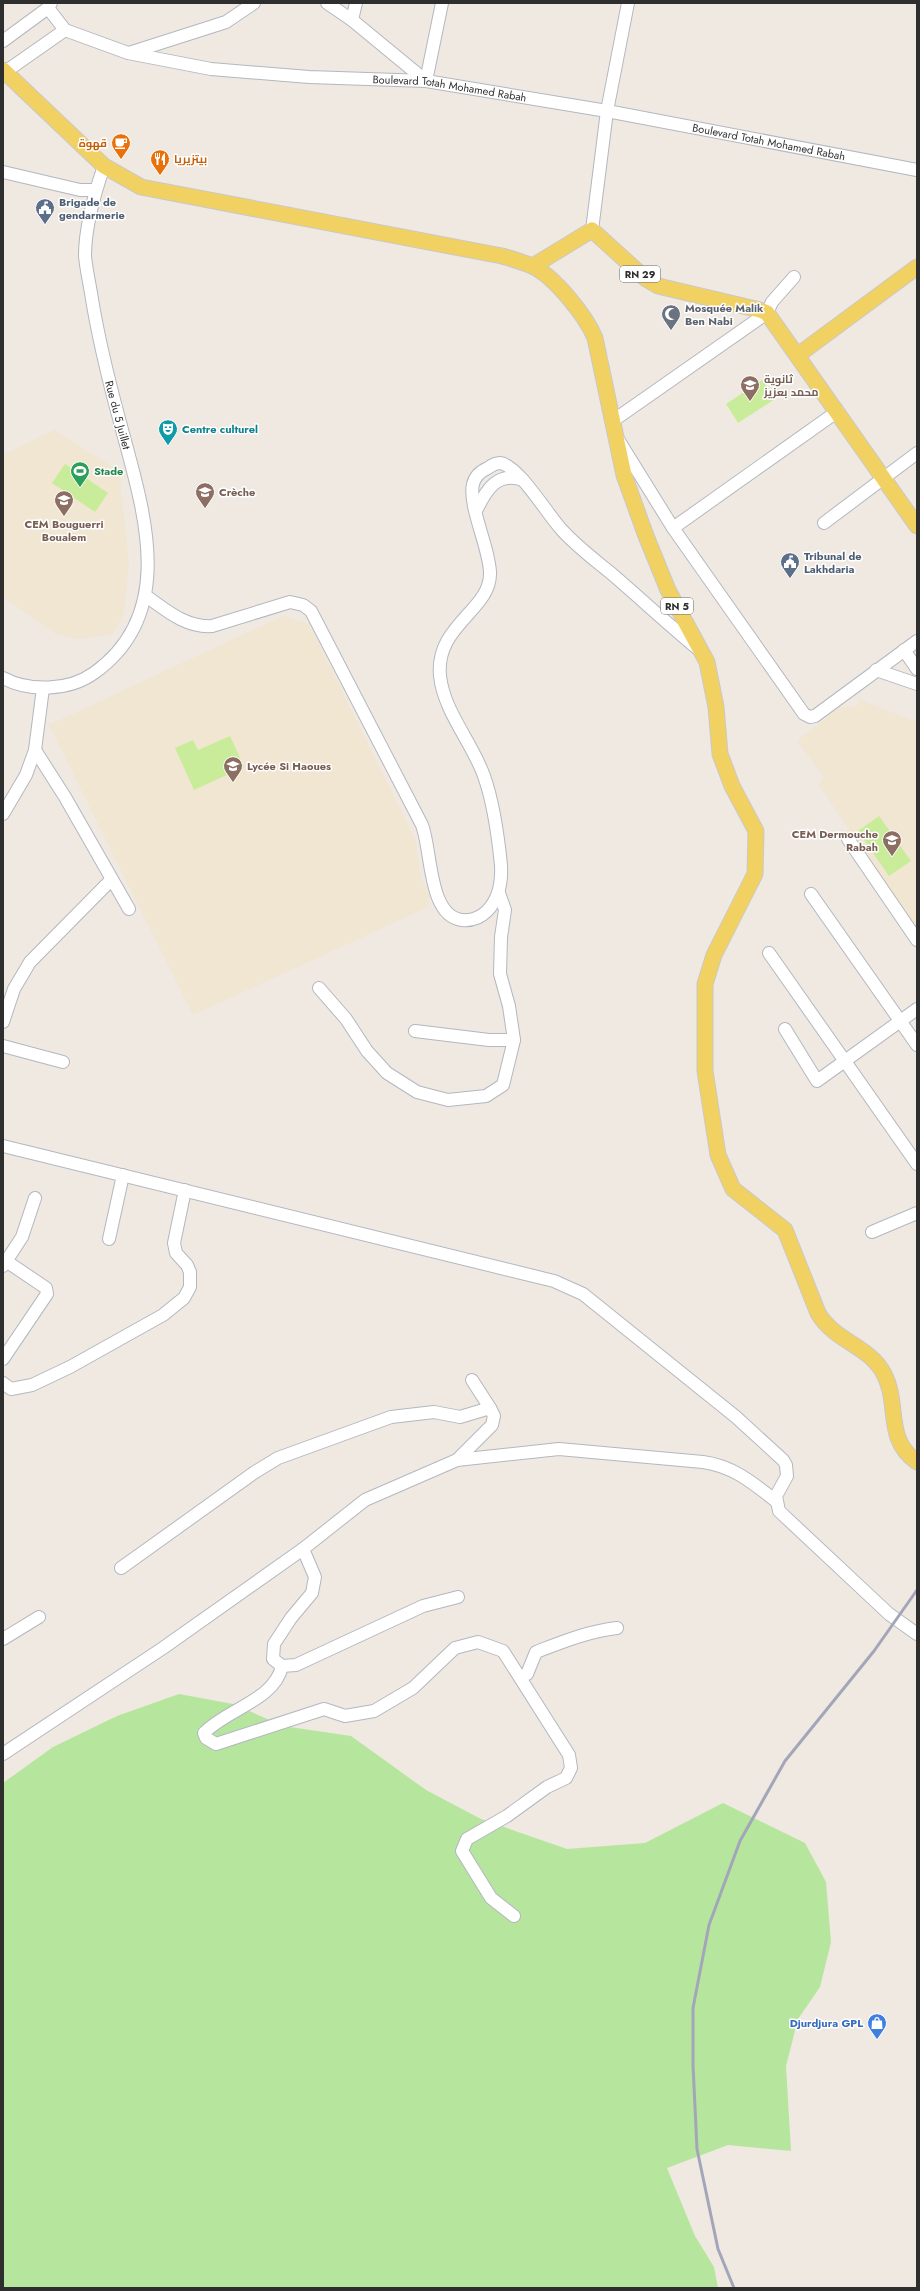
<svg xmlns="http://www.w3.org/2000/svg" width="920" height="2291" viewBox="0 0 920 2291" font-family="Jost,Cairo,sans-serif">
	<rect width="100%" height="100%" fill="#efe9e1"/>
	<g fill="#f0e6d1">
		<polygon points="54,430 119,471 129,564 124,613 113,634 78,639 56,634 3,597 3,455"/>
		<polygon points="283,616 309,624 416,841 420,875 430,896 428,907 193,1015 49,725"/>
		<polygon points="860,700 917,722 917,929 819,785 824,777 797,741 840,707 857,706"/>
	</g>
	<polygon fill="#b6e59e" points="179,1694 233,1704 283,1726 351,1736 426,1790 481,1819 567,1849 645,1843 723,1803 805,1843 826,1882 831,1942 820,1987 798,2019 786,2066 791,2151 728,2145 667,2168 695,2236 714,2267 718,2288 3,2288 3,1783 53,1747 117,1716"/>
	<g fill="#c9ec9a">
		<polygon points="762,380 775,399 738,423 726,404"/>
		<polygon points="65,464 108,493 95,512 52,483"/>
		<polygon points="230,736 244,767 194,790 175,748 193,740 198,750"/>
		<polygon points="879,816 911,861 889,876 858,831"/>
	</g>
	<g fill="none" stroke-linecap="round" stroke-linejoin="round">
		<g stroke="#b4b7c1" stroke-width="14">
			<g id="minor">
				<polyline points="327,3 352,20 426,81 442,3"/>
				<path id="s1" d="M48,8L65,30L128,53L211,69L309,77L426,81L607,111L917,170"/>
				<polyline points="352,20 356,3"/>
				<polyline points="3,41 48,8 51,3"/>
				<polyline points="129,53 226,22 254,3"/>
				<polyline points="5,72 65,30"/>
				<polyline points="3,172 80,190 96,190"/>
				<polyline points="592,230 607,111 628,3"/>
				<polyline points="614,420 767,313 772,302 794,277"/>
				<polyline points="619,441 673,528 804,714 810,717 815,716 917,641"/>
				<path d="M476,511C486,490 497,471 523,480"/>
				<polyline points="824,523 917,453"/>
				<polyline points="673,528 838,411"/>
				<path d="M146,596C166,610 186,628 212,626L290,602L303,605L311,611L422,825C432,851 428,916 462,920C472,921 480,918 487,911C499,899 502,883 501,865C498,835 494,804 484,776C472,742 444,712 440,676C435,625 491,610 490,573C490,549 468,506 473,484C475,476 481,471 488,468C492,465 495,463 500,463C518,465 548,515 561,529C576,546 595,560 612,574C641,599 669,625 698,649"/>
				<polyline points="904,650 917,669"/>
				<polyline points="876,670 917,684"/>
				<path d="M3,678C29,692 69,691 94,673C179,613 143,509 121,426C109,382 98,338 91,293C89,281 86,268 85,256C85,228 95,192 104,166"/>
				<polyline points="35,750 65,797 129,909"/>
				<polyline points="3,814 26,775 35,750 43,688"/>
				<polyline points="848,839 917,940"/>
				<polyline points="811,894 917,1045"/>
				<polyline points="769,953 917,1164"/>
				<polyline points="319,988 346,1019 367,1051 387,1073 417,1092 448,1100 486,1096 503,1085 514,1040 509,1006 500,974 501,937 505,910 499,893"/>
				<polyline points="3,1022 14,989 30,962 111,880"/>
				<polyline points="785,1029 817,1081 917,1009"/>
				<polyline points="415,1031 489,1040 514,1040"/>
				<polyline points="3,1046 63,1062"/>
				<polyline points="3,1146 554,1281 583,1294 736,1417 783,1460 786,1465 787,1476 776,1496 779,1511 889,1614 917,1634"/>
				<polyline points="872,1232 917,1213"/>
				<polyline points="109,1239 123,1175"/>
				<polyline points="3,1266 22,1237 35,1198"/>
				<polyline points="3,1359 47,1294 46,1288 6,1261"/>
				<polyline points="472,1380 490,1408"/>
				<polyline points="3,1383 11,1389 32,1385 70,1367 163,1315 184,1298 190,1287 190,1272 187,1265 176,1253 174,1243 185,1190"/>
				<polyline points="303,1549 315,1577 312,1593 291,1618 274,1644 273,1659 282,1666 296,1665 423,1606 458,1597"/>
				<polyline points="121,1568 255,1472 278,1458 391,1417 434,1412 460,1417 490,1408 494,1416 492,1425 457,1460"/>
				<polyline points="3,1639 39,1617"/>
				<path d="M282,1666C275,1700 227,1709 204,1733L206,1738L216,1744L324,1709L345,1716L374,1711L413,1688L455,1648L478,1642L503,1651L569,1755L571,1768L566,1778L547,1787L507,1816L467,1839L462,1851L491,1898L514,1916"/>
				<path d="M520,1677L527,1674L536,1652C562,1642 589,1631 617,1628"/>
				<path d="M3,1754L163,1648L303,1549L365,1500L457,1460L559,1449L703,1462C733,1466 753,1483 776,1501"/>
			</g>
		</g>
		<g stroke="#c9c9c9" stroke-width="17">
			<g id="major">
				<path d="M3,70L104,166L141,187L502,256C512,259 523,262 532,266C554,276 586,316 595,338L624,475L646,536L668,590L707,662L716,707L720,754L732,786L756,831L755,874L714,955L705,984V1071L718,1155L733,1189L785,1230L818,1313C834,1341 870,1346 884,1374C900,1404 884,1439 917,1462"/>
				<polyline points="533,266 592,230 646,279 658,286 760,310 767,313 917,526"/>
				<polyline points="798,355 917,267"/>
			</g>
		</g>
		<use href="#minor" stroke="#fff" stroke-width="12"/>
		<use href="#major" stroke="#f2d163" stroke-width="15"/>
		<polyline stroke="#a3a6b8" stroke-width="3" points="734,2288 718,2249 697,2149 693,2065 693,2008 709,1925 740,1841 785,1761 874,1651 917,1590"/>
	</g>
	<defs>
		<g id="cafe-pin" transform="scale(1)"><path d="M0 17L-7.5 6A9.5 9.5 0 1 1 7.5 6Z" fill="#e8710a" stroke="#fff"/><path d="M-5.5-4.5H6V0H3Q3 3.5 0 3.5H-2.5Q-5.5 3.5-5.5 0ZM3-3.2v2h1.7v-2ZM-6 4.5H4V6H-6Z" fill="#fff"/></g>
		<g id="restaurant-pin" transform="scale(1)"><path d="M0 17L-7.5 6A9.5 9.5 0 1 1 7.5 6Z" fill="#e8710a" stroke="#fff"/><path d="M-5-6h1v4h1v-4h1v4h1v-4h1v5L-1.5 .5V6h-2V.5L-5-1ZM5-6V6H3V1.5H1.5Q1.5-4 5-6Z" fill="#fff"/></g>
		<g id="civic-pin" transform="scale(1)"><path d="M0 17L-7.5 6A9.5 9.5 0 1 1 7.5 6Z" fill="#5c6f8a" stroke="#fff"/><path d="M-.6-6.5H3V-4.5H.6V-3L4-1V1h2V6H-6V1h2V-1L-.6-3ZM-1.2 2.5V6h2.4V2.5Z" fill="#fff"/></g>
		<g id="mosque-pin" transform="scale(1)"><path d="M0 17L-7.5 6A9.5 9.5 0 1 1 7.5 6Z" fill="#6b7280" stroke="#fff"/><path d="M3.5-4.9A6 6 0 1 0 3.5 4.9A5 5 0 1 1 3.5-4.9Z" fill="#fff"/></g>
		<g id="school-pin" transform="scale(1)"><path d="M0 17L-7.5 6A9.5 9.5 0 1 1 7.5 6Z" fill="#8d6e63" stroke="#fff"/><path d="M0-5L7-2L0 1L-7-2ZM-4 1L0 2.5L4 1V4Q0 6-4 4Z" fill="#fff"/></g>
		<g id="theatre-pin" transform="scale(1)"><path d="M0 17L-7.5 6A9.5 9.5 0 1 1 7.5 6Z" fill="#0f9aa8" stroke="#fff"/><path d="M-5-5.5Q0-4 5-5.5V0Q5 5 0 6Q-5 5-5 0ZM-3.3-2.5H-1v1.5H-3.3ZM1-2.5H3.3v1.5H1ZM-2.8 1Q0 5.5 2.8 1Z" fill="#fff"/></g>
		<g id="stadium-pin" transform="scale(1)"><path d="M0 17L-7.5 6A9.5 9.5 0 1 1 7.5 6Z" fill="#2e9e5b" stroke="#fff"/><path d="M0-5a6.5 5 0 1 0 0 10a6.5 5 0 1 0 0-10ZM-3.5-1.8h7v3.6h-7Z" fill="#fff"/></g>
		<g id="shop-pin" transform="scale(1)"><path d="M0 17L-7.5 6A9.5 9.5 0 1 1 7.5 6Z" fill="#3f7fe0" stroke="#fff"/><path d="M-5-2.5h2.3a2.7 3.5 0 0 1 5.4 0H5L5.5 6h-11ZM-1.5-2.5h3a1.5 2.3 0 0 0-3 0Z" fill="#fff"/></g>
	</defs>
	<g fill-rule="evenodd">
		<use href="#cafe-pin" x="121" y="143"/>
		<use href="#restaurant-pin" x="160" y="159"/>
		<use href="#civic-pin" x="45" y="208"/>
		<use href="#mosque-pin" x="671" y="314"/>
		<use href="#school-pin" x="750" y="385"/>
		<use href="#theatre-pin" x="168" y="429"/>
		<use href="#stadium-pin" x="80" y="471"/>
		<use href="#school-pin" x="205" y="492"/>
		<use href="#school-pin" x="64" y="500"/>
		<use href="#civic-pin" x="790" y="562"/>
		<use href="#school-pin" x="233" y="766"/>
		<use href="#school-pin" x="892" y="840"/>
		<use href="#shop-pin" x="877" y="2023"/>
	</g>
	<g text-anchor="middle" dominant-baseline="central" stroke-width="3" stroke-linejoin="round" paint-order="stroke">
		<g fill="#fff" stroke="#6d6d6d" stroke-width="1">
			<rect x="620" y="266" width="40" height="16" rx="3"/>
			<rect x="661" y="598" width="32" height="16" rx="3"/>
		</g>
		<g font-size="10" font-weight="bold" fill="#2e2e2e">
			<text x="640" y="274">RN 29</text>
			<text x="677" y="606">RN 5</text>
		</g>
		<g font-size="11" fill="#2e2e2e" stroke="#fff">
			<text stroke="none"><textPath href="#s1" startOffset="419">Boulevard Totah Mohamed Rabah</textPath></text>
			<text stroke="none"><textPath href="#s1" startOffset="743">Boulevard Totah Mohamed Rabah</textPath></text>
			<text transform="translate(118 415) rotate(75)">Rue du 5 Juillet</text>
		</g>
		<g font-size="11" font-weight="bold" fill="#c56008" stroke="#fff" text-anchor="end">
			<text x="107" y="143">قهوة</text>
			<text x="174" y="159" text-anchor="start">بيتزيريا</text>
		</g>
		<g font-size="11" font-weight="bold" fill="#4e5e75" stroke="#fff" text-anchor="start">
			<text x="59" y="202">Brigade de<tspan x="59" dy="13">gendarmerie</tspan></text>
			<text x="804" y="556">Tribunal de<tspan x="804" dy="13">Lakhdaria</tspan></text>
		</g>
		<g font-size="11" font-weight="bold" fill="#5b616d" stroke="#fff" text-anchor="start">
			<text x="685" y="308">Mosquée Malik<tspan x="685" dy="13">Ben Nabi</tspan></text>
		</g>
		<g font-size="11" font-weight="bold" fill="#785e54" stroke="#fff" text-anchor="start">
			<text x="764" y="379">ثانوية<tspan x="764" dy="13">محمد بعزيز</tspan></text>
			<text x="219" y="492">Crèche</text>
			<text x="64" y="524" text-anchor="middle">CEM Bouguerri<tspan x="64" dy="13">Boualem</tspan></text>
			<text x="247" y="766">Lycée Si Haoues</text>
			<text x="878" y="834" text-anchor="end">CEM Dermouche<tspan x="878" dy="13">Rabah</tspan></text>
		</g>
		<g font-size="11" font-weight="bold" fill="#0d838f" stroke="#fff" text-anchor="start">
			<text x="182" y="429">Centre culturel</text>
		</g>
		<g font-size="11" font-weight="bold" fill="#27864d" stroke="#fff" text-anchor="start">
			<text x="94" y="471">Stade</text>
		</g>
		<g font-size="11" font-weight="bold" fill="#366cbe" stroke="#fff" text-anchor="end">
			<text x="863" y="2023">Djurdjura GPL</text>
		</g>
	</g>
	<rect width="920" height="2291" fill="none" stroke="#2e2e2e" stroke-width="8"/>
</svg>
